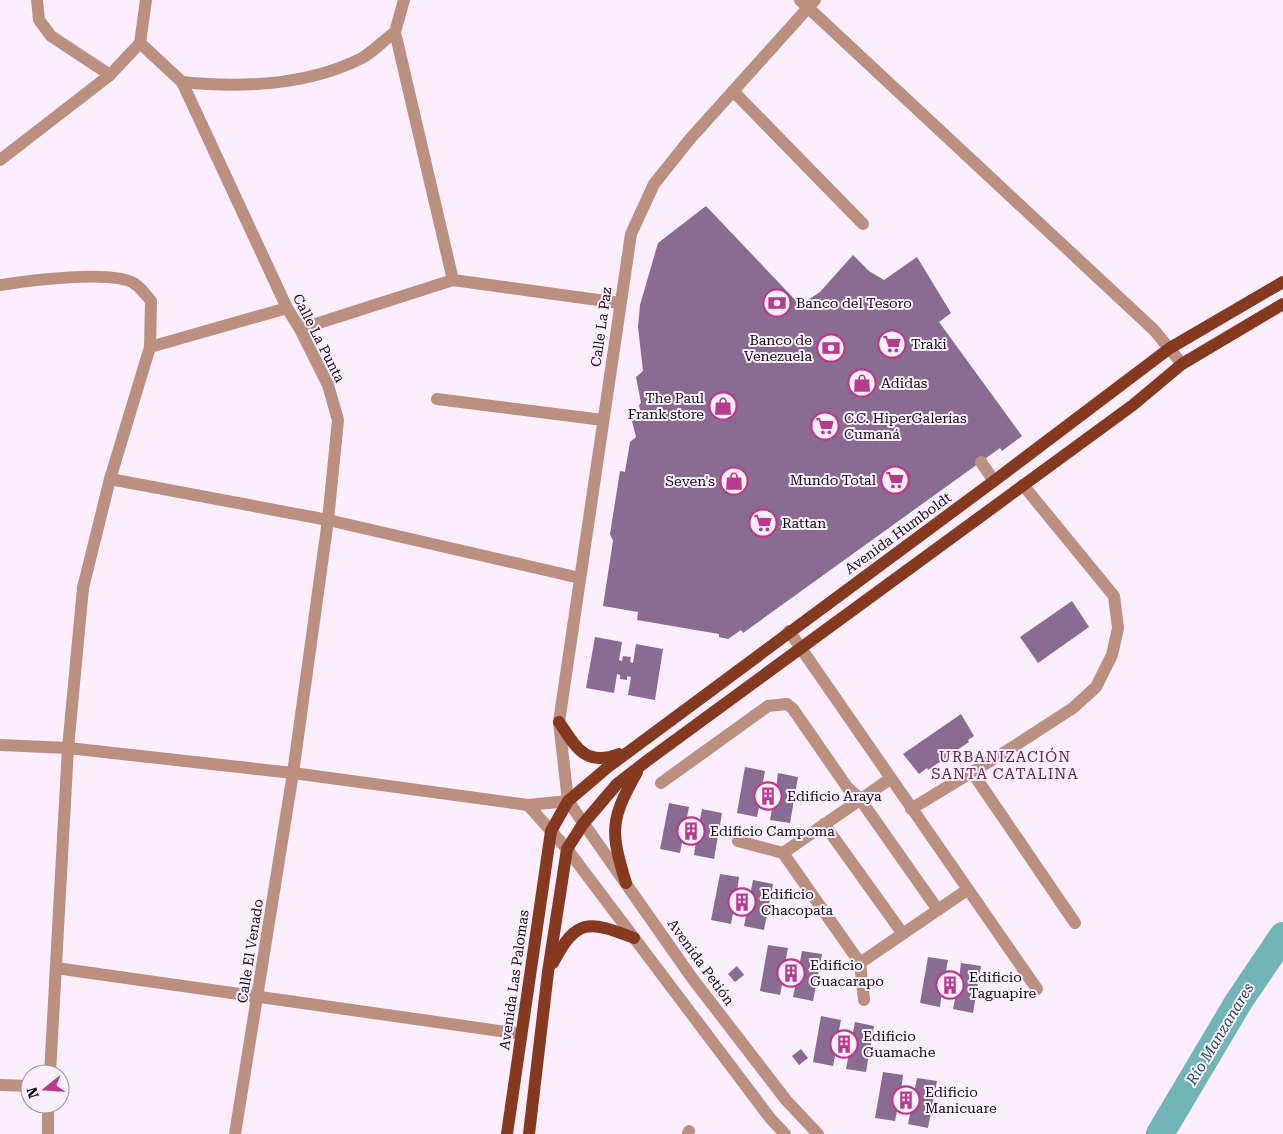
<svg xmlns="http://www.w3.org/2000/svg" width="1283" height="1134" viewBox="0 0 1283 1134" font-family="'Roboto Serif',serif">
	<rect width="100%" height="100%" fill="#fceeff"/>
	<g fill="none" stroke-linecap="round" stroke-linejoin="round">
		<polyline stroke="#71b5b8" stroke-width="28" points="1160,1134 1239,1001 1283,936"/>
	</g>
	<g fill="#8a6b91">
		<polygon points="706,206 800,305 820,292 853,255 869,271 884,280 917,257 951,313 939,322 1022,436 1002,451 1000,448 743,633 741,630 728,639 719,637 719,634 637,620 638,612 603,606 613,541 610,534 620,471 625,472 630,442 636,437 631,417 641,414 639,405 641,403 636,377 643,371 638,327 640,305 658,243"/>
		<polygon points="1072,601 1089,627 1038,663 1020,637"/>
		<polygon points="595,637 622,642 619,660 622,661 623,656 631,657 630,662 633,663 636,644 663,649 655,700 628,695 631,677 627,676 627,680 620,679 620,675 617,674 614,693 586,688"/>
		<polygon points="961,714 974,736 968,740 969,742 928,770 927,768 919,774 903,754"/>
		<polygon points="745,767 765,771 762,787 776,789 778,773 798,777 790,823 770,820 773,804 760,802 757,817 737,813"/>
		<polygon points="669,803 689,807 686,822 699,825 702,809 722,813 714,859 694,855 696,840 683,838 680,853 660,849"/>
		<polygon points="720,874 739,877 737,893 750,896 753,880 773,884 764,930 744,926 747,911 734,908 731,924 711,920"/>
		<polygon points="768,945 788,948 785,964 799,967 802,951 822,954 813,1001 793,997 796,982 783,979 780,995 760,991"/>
		<polygon points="928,957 948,960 945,976 959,979 961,963 981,966 973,1013 953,1009 956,994 942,991 940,1007 920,1003"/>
		<polygon points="737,966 744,975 735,982 728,974"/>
		<polygon points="821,1016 841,1020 838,1036 852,1038 855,1022 874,1026 866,1072 846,1069 849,1053 836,1051 833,1066 813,1062"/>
		<polygon points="801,1049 808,1058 799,1065 792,1056"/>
		<polygon points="883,1072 903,1075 901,1091 914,1093 917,1078 937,1081 928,1128 908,1124 911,1109 898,1106 895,1121 875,1118"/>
	</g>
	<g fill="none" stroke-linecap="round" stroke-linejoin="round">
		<g stroke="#bc9080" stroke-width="12">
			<polyline points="37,0 39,20 51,36 110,75"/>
			<polyline points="404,0 395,32 453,280"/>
			<polyline points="800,0 1154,330 1182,364"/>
			<polyline points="815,0 690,139 654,184 631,234 559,722 568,801 692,978 786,1100 818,1134"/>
			<polyline points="140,43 182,82 287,308 300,329 328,385 338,420 328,520 293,773 235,1134"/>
			<path d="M182,82C241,88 307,86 362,58C373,52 384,40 395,32"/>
			<polyline points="733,91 863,224"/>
			<polyline points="0,160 110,75 140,43 146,0"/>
			<path d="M0,285C26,281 114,269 135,284C141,288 146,295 151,301L150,347L110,479L83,588L68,748L50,1074"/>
			<polyline points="300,329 453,280 620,303"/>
			<polyline points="150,347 287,308"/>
			<polyline points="437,399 603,420"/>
			<polyline points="981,462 994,481"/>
			<polyline points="110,479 328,520 580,578"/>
			<polyline points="789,631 1037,989"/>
			<polyline points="0,745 68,748 293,773 528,805 568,801"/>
			<polyline points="972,772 1075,923"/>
			<polyline points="661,783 768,706 787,704 793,709 847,787 860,799 938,910"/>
			<polyline points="528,805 567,849 770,1118 785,1134"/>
			<polyline points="911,809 1005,752 1073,708 1096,687 1112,655 1118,628 1114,596 1023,485"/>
			<polyline points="824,824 903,934"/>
			<polyline points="738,841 783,853 860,963 864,1000"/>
			<polyline points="783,853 890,779"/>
			<polyline points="860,963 967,890"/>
			<polyline points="56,968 521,1034"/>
			<polyline points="0,1085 30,1086"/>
			<polyline points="48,1134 48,1104"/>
			<polyline points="688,1134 689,1131"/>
		</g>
		<g stroke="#853a1f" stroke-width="12">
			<path d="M559,722C576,747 585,767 619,754"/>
			<path d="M626,883C610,831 610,820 637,772"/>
			<path d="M553,963C577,917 589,921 634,938"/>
			<polyline points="507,1134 551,831 568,801 608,767 994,481 1170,348 1283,282"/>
			<polyline points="529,1134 548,972 567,849 583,824 617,784 648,760 1133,405 1182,364 1283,304"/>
		</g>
	</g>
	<defs>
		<g id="bank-ring" transform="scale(1.4375)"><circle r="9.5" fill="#fceeff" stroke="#b83b8b" stroke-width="1.5"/><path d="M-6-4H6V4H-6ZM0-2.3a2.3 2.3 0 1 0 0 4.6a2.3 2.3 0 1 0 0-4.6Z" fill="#b83b8b"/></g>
		<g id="supermarket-ring" transform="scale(1.4375)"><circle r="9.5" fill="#fceeff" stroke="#b83b8b" stroke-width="1.5"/><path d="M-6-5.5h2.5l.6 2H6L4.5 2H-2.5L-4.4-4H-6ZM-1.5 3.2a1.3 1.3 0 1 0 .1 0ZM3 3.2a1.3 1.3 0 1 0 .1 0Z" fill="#b83b8b"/></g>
		<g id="shop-ring" transform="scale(1.4375)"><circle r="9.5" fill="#fceeff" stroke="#b83b8b" stroke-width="1.5"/><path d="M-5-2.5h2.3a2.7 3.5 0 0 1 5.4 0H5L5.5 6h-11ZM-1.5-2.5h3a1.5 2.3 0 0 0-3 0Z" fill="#b83b8b"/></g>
		<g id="building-ring" transform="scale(1.4375)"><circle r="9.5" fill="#fceeff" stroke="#b83b8b" stroke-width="1.5"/><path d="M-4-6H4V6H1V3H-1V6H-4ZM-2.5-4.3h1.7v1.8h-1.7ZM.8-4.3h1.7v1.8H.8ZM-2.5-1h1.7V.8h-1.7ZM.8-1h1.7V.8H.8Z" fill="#b83b8b"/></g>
	</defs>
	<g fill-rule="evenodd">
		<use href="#bank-ring" x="777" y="303"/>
		<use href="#supermarket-ring" x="892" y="344"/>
		<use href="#bank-ring" x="831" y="348"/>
		<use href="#shop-ring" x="862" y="383"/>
		<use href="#shop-ring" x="723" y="406"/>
		<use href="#supermarket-ring" x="825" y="426"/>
		<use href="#supermarket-ring" x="895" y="480"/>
		<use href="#shop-ring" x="734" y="481"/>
		<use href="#supermarket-ring" x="763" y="523"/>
		<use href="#building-ring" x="768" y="796"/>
		<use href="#building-ring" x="691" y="831"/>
		<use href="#building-ring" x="742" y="902"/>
		<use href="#building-ring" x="791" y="973"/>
		<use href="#building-ring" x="950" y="985"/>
		<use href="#building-ring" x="844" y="1044"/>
		<use href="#building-ring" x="906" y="1100"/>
	</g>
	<g text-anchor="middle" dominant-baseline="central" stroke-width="4" stroke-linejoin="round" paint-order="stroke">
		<g font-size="14" fill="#120c13" stroke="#fceeff" text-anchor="start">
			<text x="796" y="303">Banco del Tesoro</text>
			<text x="812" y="340" text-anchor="end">Banco de<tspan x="812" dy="16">Venezuela</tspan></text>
			<text x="911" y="344">Traki</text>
			<text x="881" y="383">Adidas</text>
			<text x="704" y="398" text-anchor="end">The Paul<tspan x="704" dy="16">Frank store</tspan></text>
			<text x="844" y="418">C.C. HiperGalerías<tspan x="844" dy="16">Cumaná</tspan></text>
			<text x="876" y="480" text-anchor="end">Mundo Total</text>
			<text x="715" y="481" text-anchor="end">Seven's</text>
			<text x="782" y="523">Rattan</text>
			<text x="787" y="796">Edificio Araya</text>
			<text x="710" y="831">Edificio Campoma</text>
			<text x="761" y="894">Edificio<tspan x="761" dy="16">Chacopata</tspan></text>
			<text x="810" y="965">Edificio<tspan x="810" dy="16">Guacarapo</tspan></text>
			<text x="969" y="977">Edificio<tspan x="969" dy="16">Taguapire</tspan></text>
			<text x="863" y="1036">Edificio<tspan x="863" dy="16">Guamache</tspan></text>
			<text x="925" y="1092">Edificio<tspan x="925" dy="16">Manicuare</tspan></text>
		</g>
		<g font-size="14" fill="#120c13" stroke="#fceeff">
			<text transform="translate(601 327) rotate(-82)">Calle La Paz</text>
			<text transform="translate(319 338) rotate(63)">Calle La Punta</text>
			<text transform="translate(898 533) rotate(-36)">Avenida Humboldt</text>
			<text transform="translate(250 951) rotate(-81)">Calle El Venado</text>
			<text transform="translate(701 962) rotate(54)">Avenida Petión</text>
			<text transform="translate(514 980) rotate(-82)">Avenida Las Palomas</text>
		</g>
		<g font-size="15" letter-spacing="1" fill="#62254b" stroke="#fceeff">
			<text x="1005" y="757">URBANIZACIÓN<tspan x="1005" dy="17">SANTA CATALINA</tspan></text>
		</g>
		<g font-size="15" font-style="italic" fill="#195457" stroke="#fceeff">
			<text transform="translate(1220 1034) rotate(-59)">Río Manzanares</text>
		</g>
	</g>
	<g transform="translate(45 1089) rotate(253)"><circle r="24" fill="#fceeff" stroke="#9e94a1"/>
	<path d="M0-4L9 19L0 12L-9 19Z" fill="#b83b8b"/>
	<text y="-8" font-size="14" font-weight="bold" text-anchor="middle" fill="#120c13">N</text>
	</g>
</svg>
